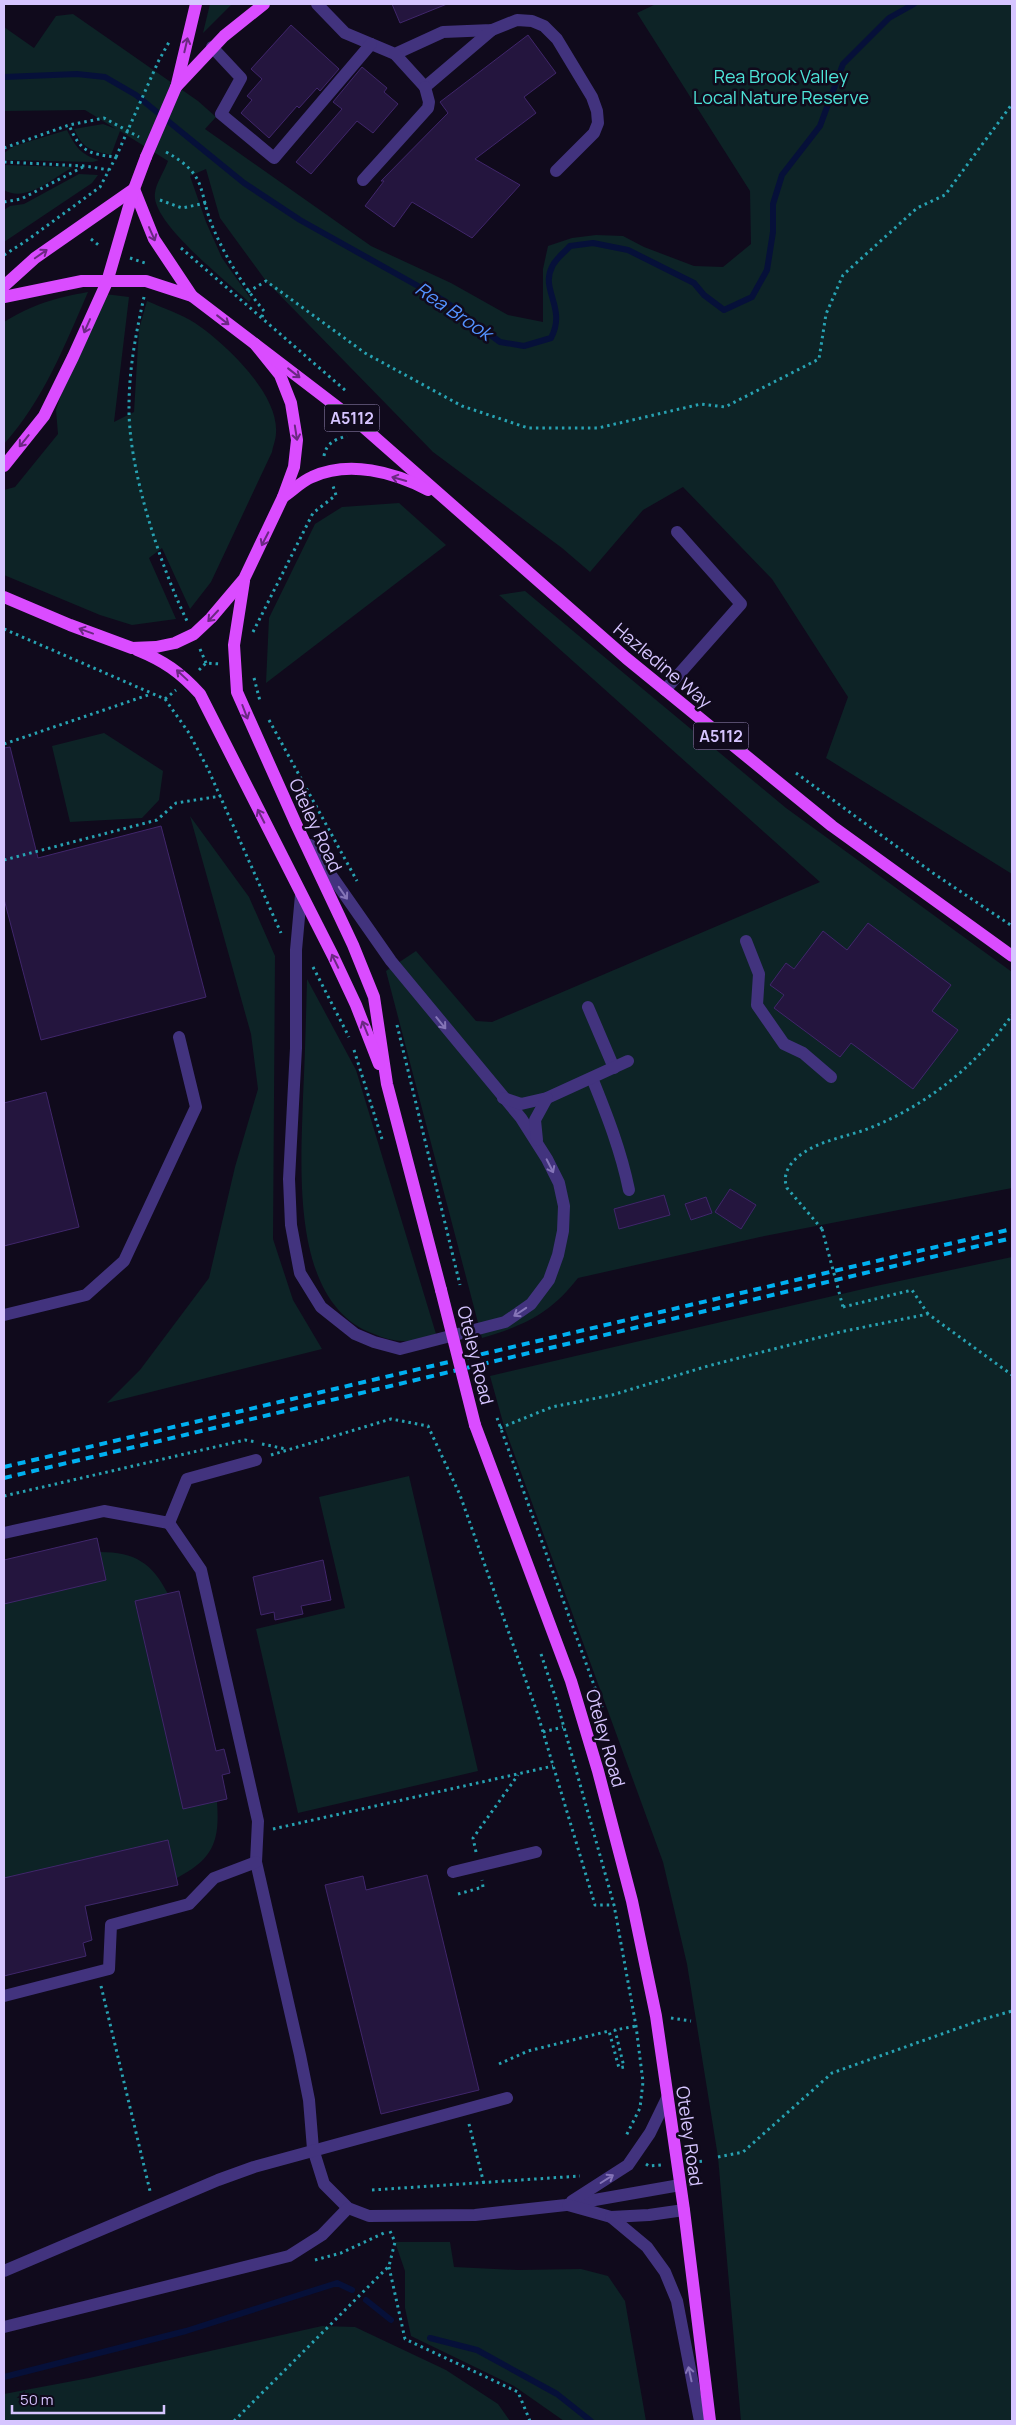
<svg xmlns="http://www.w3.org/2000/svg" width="1016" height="2425" viewBox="0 0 1016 2425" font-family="Manrope,sans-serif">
	<rect width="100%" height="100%" fill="#100a1c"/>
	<g fill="#0d2326">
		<polygon points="210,4 232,4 203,33"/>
		<path d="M656,4H1012V874L826,758L848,697L772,579L683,487L643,510L590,572L562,548L433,452L266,281L220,218L206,169L190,176L206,222L222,258L251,299L249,302C228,282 150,222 155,193C156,183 164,172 168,161L120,131L111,155C90,150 83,149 74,129L103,124L116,129L85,110L4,111V27L34,48L56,16L73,14L198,101L216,117L205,129L371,246L451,283L508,315L543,322V269L548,246L572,238L596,235L623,236L644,247L694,266L723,267L751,244L750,191L637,13Z"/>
		<path d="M67,130C75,146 81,155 99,160L93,162L4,160V153L14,146Z"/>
		<path d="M4,165L73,167C53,178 26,203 4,190Z"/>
		<polygon points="79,174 98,175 92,183 4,242 4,210 10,206 24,204"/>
		<path d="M88,292C65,345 43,401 4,444V322C34,304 54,298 88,292Z"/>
		<path d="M105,294L129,297L114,422L134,412L139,329L147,301C163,308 181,314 195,323C226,344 279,394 276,433C276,439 273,446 272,452L211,582L190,609L162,548L149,558L176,619L132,625L100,615L4,575V490L15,487L58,434L56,410L66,379Z"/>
		<polygon points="399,503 446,545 266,683 269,618 315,524 342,507"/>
		<path d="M525,591L786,808L1012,972V1188L760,1237L578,1278C550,1314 525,1325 482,1338L386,971L416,951L476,1021L492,1022L820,882L499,595Z"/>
		<polygon points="104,733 163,771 159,800 142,818 70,822 52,746"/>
		<polygon points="190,816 249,897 275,956 273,1239 293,1300 322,1349 107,1403 140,1370 209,1278 235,1167 258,1089 251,1034"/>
		<path d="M307,979L356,1070L436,1334C428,1336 419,1340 411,1341C398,1342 385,1339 374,1334C290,1304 301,1169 303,1097C305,1057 306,1018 307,979Z"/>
		<polygon points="1012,1257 1012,2421 741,2421 718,2157 687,1964 663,1862 504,1426 490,1376 876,1286"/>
		<polygon points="409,1476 478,1771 298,1813 256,1629 345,1608 319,1497"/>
		<path d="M97,1538L100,1552C135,1552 152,1563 168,1594L179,1591L216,1751L224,1749L230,1773L222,1775L227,1799L217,1802C220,1842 213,1859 177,1878L178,1885L75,1909L88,1922L92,1941L83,1943L86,1956L4,1976V1560Z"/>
		<polygon points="395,2242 450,2242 454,2267 518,2270 581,2269 608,2276 625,2301 646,2421 564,2421 514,2386 411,2336 405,2308 405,2271"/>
		<polygon points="322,2326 355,2327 446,2370 498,2404 510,2421 4,2421 4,2394 89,2378"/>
	</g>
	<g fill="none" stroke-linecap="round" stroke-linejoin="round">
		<g stroke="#061039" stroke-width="6">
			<path d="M4,77L77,74L105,77L136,95L244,183L300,220L443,300L500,342L524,346L551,338C567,308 540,290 552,267C555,259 565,252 570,246L593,243L628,250L694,283L704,295L724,310L752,297L767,270L773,232V204L782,175L820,126L843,64L889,18L914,4"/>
			<polyline points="366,2300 391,2320"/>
			<polyline points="430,2338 477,2350 557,2394 591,2421"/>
			<polyline points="4,2377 186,2331 337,2283 352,2290"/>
		</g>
	</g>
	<g fill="#24153e" stroke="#40266b">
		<polygon points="392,4 447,4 400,23"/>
		<polygon points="291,25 339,69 320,91 317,88 299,108 297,106 269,138 241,113 252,100 247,96 262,79 251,69"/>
		<polygon points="528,35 556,73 524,97 536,113 475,159 520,185 472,238 412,202 394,227 365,206 384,181 381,181 448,113 440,102"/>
		<polygon points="362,67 387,88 384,92 398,104 373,133 357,121 311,174 296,162 342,109 333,102"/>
		<polygon points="10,747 38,858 161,826 206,997 41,1040 4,899 4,748"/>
		<polygon points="868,923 951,985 932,1011 958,1030 913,1089 851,1043 840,1057 774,1008 784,995 770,985 786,963 794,969 823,931 847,950"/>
		<polygon points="46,1092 79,1227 4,1246 4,1103"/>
		<polygon points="730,1189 756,1205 741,1229 715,1212"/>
		<polygon points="664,1195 670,1215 619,1229 614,1209"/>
		<polygon points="706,1197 712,1213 691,1220 685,1204"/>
		<polygon points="97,1538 106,1580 4,1604 4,1560"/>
		<polygon points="323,1560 331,1600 301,1606 303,1614 275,1620 274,1612 261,1615 253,1577"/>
		<polygon points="179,1591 216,1751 224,1749 230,1773 222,1775 227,1799 183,1809 135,1601"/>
		<polygon points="168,1840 178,1885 85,1906 92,1940 83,1943 86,1956 4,1976 4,1878"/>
		<polygon points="427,1875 479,2090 381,2114 325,1885 363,1876 366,1890"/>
	</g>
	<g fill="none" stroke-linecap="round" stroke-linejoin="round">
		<g stroke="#27a2b2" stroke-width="3" stroke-dasharray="2.5 4" stroke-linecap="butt">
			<polyline points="158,62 169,42"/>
			<polyline points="4,148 69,125 104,118 139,137"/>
			<path d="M166,152C210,176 197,192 214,230C226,258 244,287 264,311L262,317"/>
			<polyline points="4,162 85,166 109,170"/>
			<polyline points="160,200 182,208 206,203"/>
			<polyline points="4,202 21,199 85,166"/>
			<polyline points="91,239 101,247"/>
			<polyline points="181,248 346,391"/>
			<path d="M4,255L26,241L100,187L116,157C88,154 80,151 69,125"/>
			<polyline points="130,258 148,264"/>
			<polyline points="248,292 266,281 365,353 462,406 528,428 598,428 701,404 725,407 819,359 826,314 843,275 917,208 945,195 1012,104"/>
			<path d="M144,297C136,333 129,369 129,406C128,468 160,565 187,621"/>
			<path d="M324,456C326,443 336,439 347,436"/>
			<polyline points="4,629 165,699 189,733 208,769 281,933"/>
			<polyline points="253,632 313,513 336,495 333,486"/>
			<polyline points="200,649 206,663"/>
			<polyline points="199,670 206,663 220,664"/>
			<polyline points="254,678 260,701"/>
			<polyline points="165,699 176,690"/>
			<polyline points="269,720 357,881"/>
			<polyline points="4,744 151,694"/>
			<polyline points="796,773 933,873 1012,926"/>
			<polyline points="4,860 157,820 176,803 221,796"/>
			<polyline points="313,967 349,1037"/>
			<polyline points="397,1025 460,1285"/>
			<polyline points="354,1050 382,1139"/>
			<path d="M822,1229L787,1188C782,1175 789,1164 799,1156C819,1140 847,1137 870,1128C927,1105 977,1065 1012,1015"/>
			<polyline points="843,1307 912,1290 928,1314"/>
			<polyline points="497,1418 603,1710 597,1717"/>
			<polyline points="500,1428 552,1407 612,1395 708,1366 840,1332 928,1314 1012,1375"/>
			<polyline points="262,1444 286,1449"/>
			<polyline points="271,1455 391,1419 428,1426 460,1495 537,1712 595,1905 614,1905"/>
			<polyline points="4,1496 245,1440 256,1442"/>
			<polyline points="541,1654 556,1699 614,1905 636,2026 643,2082 640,2108 626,2136"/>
			<polyline points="543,1732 563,1727"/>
			<polyline points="273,1829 553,1766"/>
			<polyline points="476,1852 473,1838 518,1775"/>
			<polyline points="458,1894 483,1887 482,1880"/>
			<polyline points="101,1986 150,2191"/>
			<polyline points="671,2018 691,2021"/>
			<polyline points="499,2064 528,2051 609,2031 619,2068 624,2067 615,2030 636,2026"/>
			<polyline points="469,2124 484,2184"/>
			<polyline points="718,2157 743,2152 832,2073 984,2019 1012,2011"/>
			<polyline points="693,2162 704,2161"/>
			<polyline points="646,2164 649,2166 662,2165"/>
			<polyline points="372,2190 580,2176"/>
			<polyline points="315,2260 341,2253 384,2233"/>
			<polyline points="389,2267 405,2339 518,2392 530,2421"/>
			<polyline points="234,2421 389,2266 395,2242 390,2231"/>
		</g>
		<g stroke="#42337e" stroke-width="12">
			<polyline points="317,4 345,33 395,54 443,32 492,30 517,20 532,21 544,26 557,39 592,97 597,111 598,123 594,133 556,171"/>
			<polyline points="212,47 241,78 221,114 274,158 371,44"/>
			<polyline points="395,54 425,87 492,30"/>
			<polyline points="363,180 428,108 429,102 425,87"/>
			<polyline points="665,690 741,604 677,532"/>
			<polyline points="301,895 296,950 296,1048 289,1179 291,1225 300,1273 321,1307 355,1334 374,1342 400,1349 505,1322 531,1304 549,1280 558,1255 563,1231 564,1206 559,1183 547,1159 521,1118 391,961 310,845"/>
			<polyline points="746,941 759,974 757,1005 784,1044 803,1053 831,1077"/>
			<polyline points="588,1007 614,1068"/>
			<path d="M592,1078C607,1115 621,1151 629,1190"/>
			<polyline points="503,1098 521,1104 547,1098 628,1061"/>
			<polyline points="537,1140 535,1120 547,1098"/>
			<polyline points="4,1315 86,1295 124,1261 196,1107 179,1037"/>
			<polyline points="169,1523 201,1570 258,1821 256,1862 300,2055 309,2100 313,2149 324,2184 348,2208 369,2216 475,2215 566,2205 680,2185"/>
			<polyline points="4,1533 104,1511 169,1523 187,1479 256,1460"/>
			<polyline points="453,1872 536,1852"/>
			<polyline points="4,1996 109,1969 111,1925 189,1904 214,1878 256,1862"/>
			<polyline points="572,2201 628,2165 650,2133 667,2098"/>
			<polyline points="568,2205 611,2217 649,2215 684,2210"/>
			<polyline points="611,2217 647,2247 665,2272 677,2301 700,2421"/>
			<polyline points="4,2271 218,2180 254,2167 507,2098"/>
			<polyline points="4,2327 289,2256 322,2235 348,2208"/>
		</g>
		<g stroke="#da4cff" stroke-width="12">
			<polyline points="177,84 196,4"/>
			<polyline points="176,87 224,36 264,4"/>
			<polyline points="134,189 154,239 192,296"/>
			<polyline points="4,286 35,258 134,189"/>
			<polyline points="4,297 82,281 146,281 192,296 255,344 280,375 291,403 297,440 294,467 283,497 244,579 211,618 194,634 175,643 156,647 132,648 70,625 4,597"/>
			<polyline points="255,344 361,425 626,658 832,826 1012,956"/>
			<polyline points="4,466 44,416 73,357 107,282 134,189 146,157"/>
			<path d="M283,497C292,491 302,481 312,477C349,460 394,472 428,490"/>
			<polyline points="244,581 234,645 237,692 296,824 353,945 374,997 387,1084 441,1290"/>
			<path d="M137,650C164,661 180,672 200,694L333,956L356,1005L379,1064"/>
			<polyline points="475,1425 571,1681 598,1771 632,1901 656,2016 684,2210 710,2421"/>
		</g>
		<g stroke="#00b0f0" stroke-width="4" stroke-dasharray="8 6" stroke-linecap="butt">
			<polyline points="4,1467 1012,1229"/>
			<polyline points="4,1478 1012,1238"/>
		</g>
		<g stroke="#27a2b2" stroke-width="3" stroke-dasharray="2.5 4" stroke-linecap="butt">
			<polyline points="116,157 158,62"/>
			<polyline points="822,1229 843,1307"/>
		</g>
		<g stroke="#da4cff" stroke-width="12">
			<polyline points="146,157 176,87"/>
			<polyline points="441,1290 475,1425"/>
		</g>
	</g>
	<defs><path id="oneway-shaft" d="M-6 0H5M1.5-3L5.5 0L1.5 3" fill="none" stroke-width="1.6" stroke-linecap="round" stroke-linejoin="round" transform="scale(1.25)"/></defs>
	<g stroke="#6b2882">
		<use href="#oneway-shaft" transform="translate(186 45) rotate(-77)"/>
		<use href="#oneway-shaft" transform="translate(152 234) rotate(66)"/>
		<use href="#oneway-shaft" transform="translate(41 254) rotate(-35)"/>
		<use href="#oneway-shaft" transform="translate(223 320) rotate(38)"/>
		<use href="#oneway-shaft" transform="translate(87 326) rotate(114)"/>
		<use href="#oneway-shaft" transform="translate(294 373) rotate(38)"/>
		<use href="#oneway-shaft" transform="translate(296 433) rotate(81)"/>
		<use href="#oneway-shaft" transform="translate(24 441) rotate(129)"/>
		<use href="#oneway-shaft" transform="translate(399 479) rotate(-164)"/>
		<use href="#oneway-shaft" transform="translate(265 539) rotate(117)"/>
		<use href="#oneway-shaft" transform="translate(213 616) rotate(133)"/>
		<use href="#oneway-shaft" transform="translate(86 631) rotate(-160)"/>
		<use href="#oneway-shaft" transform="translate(182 675) rotate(-137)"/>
		<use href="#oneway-shaft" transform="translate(245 712) rotate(69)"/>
		<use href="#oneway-shaft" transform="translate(261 816) rotate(-117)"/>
		<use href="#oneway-shaft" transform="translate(335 961) rotate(-116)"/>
		<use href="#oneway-shaft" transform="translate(365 1028) rotate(-112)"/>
	</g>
	<g stroke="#8575b8">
		<use href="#oneway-shaft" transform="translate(343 893) rotate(55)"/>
		<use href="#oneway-shaft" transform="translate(441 1023) rotate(51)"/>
		<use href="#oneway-shaft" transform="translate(550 1166) rotate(63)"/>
		<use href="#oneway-shaft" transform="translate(520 1312) rotate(146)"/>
		<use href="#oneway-shaft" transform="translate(607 2179) rotate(-32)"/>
		<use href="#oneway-shaft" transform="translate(690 2374) rotate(-102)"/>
	</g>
	<g text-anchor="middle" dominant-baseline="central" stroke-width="5" stroke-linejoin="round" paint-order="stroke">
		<g fill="#100a1c" stroke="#9b8dbb" stroke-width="1">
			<rect x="324.5" y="404.5" width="55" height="27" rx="4"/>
			<rect x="693.5" y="722.5" width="55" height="27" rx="4"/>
		</g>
		<g font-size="16" font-weight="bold" fill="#d6c5ff">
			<text x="352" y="418">A5112</text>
			<text x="721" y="736">A5112</text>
		</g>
		<g font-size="18" fill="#4de3d7" stroke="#100a1c">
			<text x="781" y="76">Rea Brook Valley<tspan x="781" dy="21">Local Nature Reserve</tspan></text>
		</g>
		<g font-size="18" fill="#d6c5ff" stroke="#100a1c">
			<text transform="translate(663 665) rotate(40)">Hazledine Way</text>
			<text transform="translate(316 825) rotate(65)">Oteley Road</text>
			<text transform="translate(476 1355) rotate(76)">Oteley Road</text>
			<text transform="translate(606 1738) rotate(74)">Oteley Road</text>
			<text transform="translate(690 2136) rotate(82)">Oteley Road</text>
		</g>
		<g font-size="19" font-style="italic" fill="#5392ff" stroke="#100a1c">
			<text transform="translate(454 311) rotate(34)">Rea Brook</text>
		</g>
	</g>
	<rect width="1016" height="2425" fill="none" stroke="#d6c5ff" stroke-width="10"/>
	<path d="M12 2405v8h152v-8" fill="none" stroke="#d6c5ff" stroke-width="2.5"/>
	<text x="20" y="2405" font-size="15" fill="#d6c5ff" stroke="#100a1c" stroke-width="4" paint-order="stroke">50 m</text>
</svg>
